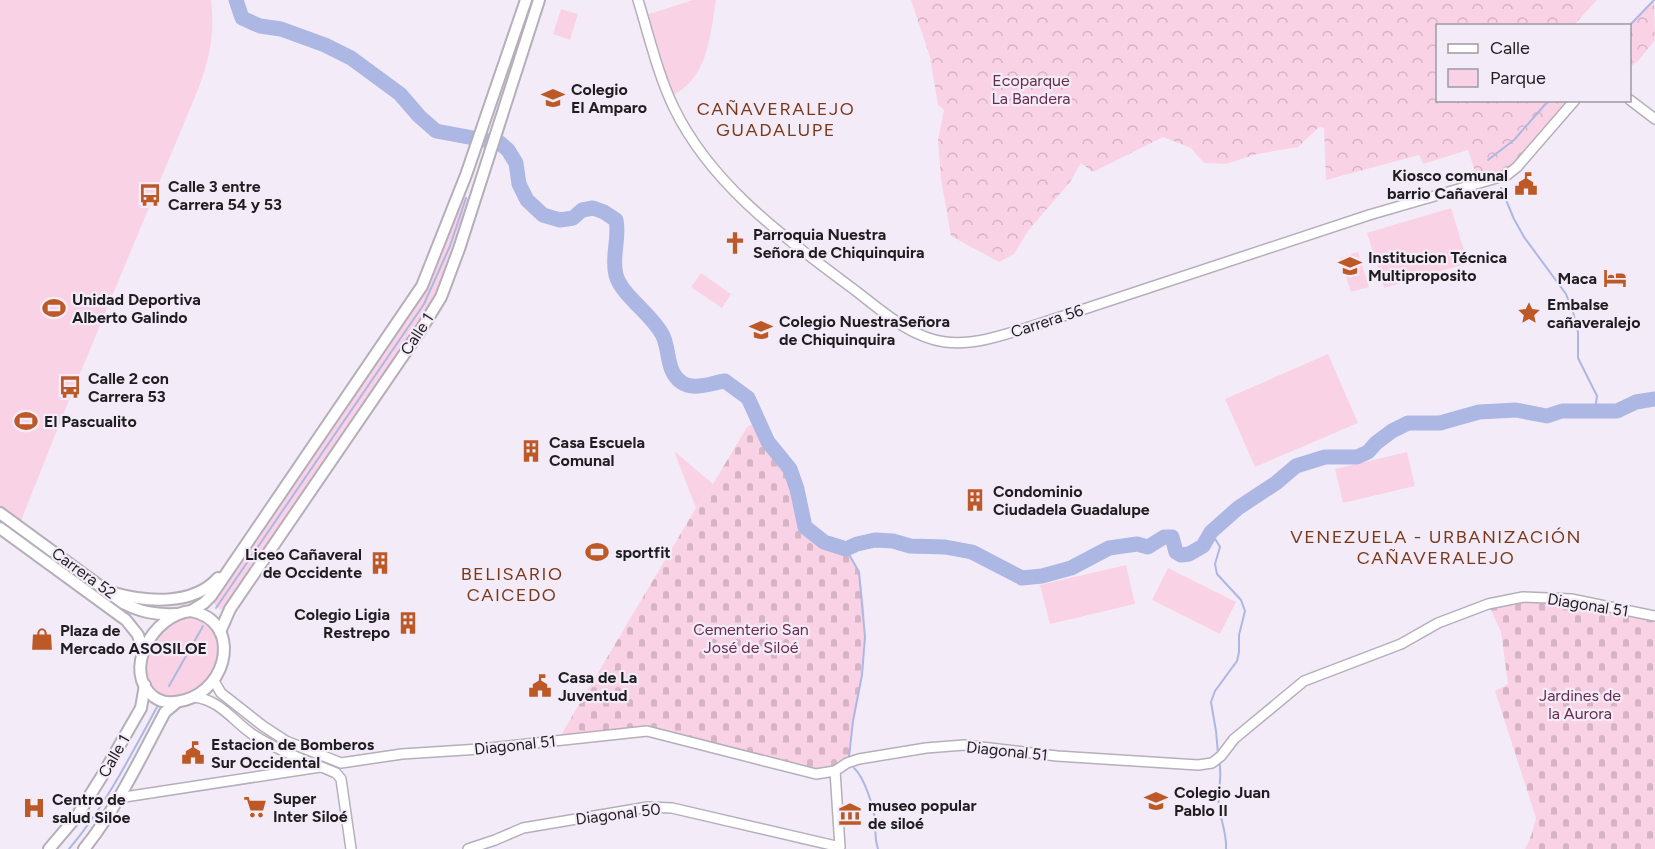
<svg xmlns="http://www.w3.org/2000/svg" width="1655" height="849" viewBox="0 0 1655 849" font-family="Figtree,sans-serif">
	<defs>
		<pattern id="forest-crowns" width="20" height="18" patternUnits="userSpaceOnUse" patternTransform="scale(1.5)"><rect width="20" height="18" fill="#fad2e5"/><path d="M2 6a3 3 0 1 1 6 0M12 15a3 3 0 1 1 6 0" fill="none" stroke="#d6b4c4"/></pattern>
		<pattern id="cemetery-stones" width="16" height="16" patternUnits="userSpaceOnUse" patternTransform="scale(1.5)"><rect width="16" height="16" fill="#fad2e5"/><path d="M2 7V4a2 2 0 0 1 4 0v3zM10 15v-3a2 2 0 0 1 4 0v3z" fill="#d6b4c4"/></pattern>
	</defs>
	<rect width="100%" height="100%" fill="#f3ecf8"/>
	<g fill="#fad2e5">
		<path d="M0,0H211C215,33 210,56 199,87L69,400L19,526L0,513Z"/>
		<path d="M693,0H716C710,37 708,79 670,97L643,16Z"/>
		<polygon points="561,9 578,14 570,40 553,34"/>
		<polygon points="459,195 474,200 441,297 227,610 220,609 212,602 420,290"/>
		<polygon points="1451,208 1468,263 1384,288 1367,233"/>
		<polygon points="1358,252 1369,287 1351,292 1340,258"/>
		<polygon points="701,273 731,294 722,308 691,287"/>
		<polygon points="1328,354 1358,423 1255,467 1225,399"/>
		<polygon points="674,451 713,484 696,508"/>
		<polygon points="1407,452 1415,486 1343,503 1335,469"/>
		<polygon points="1126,565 1135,604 1050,624 1040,585"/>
		<polygon points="1168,568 1236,602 1220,634 1152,600"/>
		<polygon points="200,613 222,641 214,681 171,703 145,685 144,652 175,614"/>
	</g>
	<g fill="url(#forest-crowns)">
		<polygon points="911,0 1597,0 1574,25 1438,26 1438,100 1575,101 1517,167 1479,183 1468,150 1423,164 1419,155 1326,180 1324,128 1319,127 1298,147 1257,154 1226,164 1204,163 1191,148 1163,137 1093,172 1081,163 1070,182 1028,231 1014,254 999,262 951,236 941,179 938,140 944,110 938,105 930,57"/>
		<polygon points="1654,0 1655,40 1638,61 1630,67 1629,25"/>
	</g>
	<g fill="url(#cemetery-stones)">
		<path d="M758,421C761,428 764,435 768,442C775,452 786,461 791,472C813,516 784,529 846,549C850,557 857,565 859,574C873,633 858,692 849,750L851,761L825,774L647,731L558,740L696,508L713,484L747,427Z"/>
		<polygon points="1523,597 1571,599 1655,616 1655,849 1525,849 1531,836 1536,818 1495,691 1508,684 1501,632 1488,604"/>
	</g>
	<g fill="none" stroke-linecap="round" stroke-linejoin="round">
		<g stroke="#acb7e4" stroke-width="2">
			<polyline points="1629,26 1654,0"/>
			<polyline points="1488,160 1514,140 1549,100"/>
			<polyline points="1501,188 1514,219 1524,237 1566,294 1573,312 1578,332 1578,358 1597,396 1595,411"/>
			<polyline points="1211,532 1220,547 1215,564 1217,574 1241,600 1245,611 1239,635 1239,652 1237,661 1215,691 1211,702 1216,731 1218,754"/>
			<polyline points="846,549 859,572 865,637 862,675 853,721 849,757"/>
			<polyline points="216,608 424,304 450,246 466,198"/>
			<polyline points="169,686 203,626"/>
			<path d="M1219,760C1223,779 1217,790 1219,807C1221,821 1227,834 1226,849"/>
			<path d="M854,768C864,777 874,807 875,821C876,833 874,837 878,849"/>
			<path d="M69,849C104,808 131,755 157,707"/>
		</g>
		<path stroke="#acb7e4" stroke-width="15" d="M236,0L242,18L260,26L281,29L325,45L351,58L400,94L419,116L436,131L500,143L508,150L516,163L519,184L527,200L543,215L560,220L573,218L582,210L593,208L604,212L616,220C620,239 611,256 616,275C621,295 653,315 663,336C670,351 666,371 681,382C693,391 711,383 725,381L748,398L768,442L790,469L797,489L805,527L824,542L846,549L857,544L875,540L893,541L910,546L945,547L972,552L1022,578L1042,576L1071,568L1109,548L1137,544L1148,547L1164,537H1172L1176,552L1181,555L1189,554L1203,546L1211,532L1238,508L1276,483L1296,466L1325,457H1357L1368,452L1376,443L1392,431L1408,423H1440L1479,412L1516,410L1547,416L1562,411H1617L1636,402L1655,399"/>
		<g stroke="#b5afba" stroke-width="12">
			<g id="tertiary">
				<path d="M638,0C649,36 658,75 674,108C712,186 784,237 852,288C880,309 909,337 945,342C977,346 1009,333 1039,324L1369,215L1507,175L1517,167L1575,100"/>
				<polyline points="1630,100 1655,119"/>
				<polyline points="214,681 221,693 263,726 286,741 341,763 402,754 480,749 647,731 816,774 835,771 847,763 859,759 926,748 964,745 1057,756 1198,765 1212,763 1221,756 1234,739 1304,681 1401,644 1438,623 1488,604 1523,597 1571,599 1655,616"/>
				<path d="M195,697C221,701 232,720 252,734C278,751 308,761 336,773L341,779L351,849"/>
				<polyline points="118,798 320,767"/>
				<polyline points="468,849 495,840 523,828 648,807 672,808 840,847 835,771"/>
			</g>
		</g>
		<g stroke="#b5afba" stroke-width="14">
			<g id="secondary">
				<path d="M0,513L123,603C141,612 155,615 175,614"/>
				<polyline points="0,528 126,620 138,635 143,652"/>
				<path d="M114,593C146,602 193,606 218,578"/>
				<polyline points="191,611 204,603 211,596 422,286 466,175 526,0"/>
				<path d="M191,611C242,621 229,688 185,700C174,703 164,704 154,697C121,672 153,614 191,611Z"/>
				<polyline points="220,632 230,609 422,328 441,297 459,249 539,0"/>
				<polyline points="49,849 77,816 102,776 141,708 145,685"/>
				<path d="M84,849C117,808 140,759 165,712L177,702"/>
			</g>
		</g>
		<use href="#tertiary" stroke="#fff" stroke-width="9"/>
		<use href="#secondary" stroke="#fff" stroke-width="10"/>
	</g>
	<defs>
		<g id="school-bare" transform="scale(1.8)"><path d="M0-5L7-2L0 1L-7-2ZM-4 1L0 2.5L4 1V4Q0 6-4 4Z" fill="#bd5827" stroke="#f3ecf8" stroke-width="2.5" paint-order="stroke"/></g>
		<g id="civic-bare" transform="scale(1.8)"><path d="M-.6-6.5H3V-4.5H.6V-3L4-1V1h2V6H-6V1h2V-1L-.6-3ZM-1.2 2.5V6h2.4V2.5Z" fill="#bd5827" stroke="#f3ecf8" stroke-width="2.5" paint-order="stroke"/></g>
		<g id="bus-bare" transform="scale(1.8)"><path d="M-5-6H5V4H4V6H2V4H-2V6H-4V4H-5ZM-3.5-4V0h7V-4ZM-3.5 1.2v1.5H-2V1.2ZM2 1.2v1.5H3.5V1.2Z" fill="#bd5827" stroke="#f3ecf8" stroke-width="2.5" paint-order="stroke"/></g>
		<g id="church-bare" transform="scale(1.8)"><path d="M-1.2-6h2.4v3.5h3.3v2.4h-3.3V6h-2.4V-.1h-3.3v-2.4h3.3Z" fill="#bd5827" stroke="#f3ecf8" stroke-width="2.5" paint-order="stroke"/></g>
		<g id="hotel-bare" transform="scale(1.8)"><path d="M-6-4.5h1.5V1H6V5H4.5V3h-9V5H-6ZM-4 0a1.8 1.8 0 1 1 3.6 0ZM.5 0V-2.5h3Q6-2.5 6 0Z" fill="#bd5827" stroke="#f3ecf8" stroke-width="2.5" paint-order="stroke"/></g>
		<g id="stadium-bare" transform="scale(1.8)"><path d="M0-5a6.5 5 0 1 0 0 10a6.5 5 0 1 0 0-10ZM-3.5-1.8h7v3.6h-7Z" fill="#bd5827" stroke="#f3ecf8" stroke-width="2.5" paint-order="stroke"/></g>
		<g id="sight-bare" transform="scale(1.8)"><path d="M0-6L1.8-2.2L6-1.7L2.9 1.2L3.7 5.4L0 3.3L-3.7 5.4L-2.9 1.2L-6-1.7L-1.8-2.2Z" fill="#bd5827" stroke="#f3ecf8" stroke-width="2.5" paint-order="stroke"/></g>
		<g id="building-bare" transform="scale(1.8)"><path d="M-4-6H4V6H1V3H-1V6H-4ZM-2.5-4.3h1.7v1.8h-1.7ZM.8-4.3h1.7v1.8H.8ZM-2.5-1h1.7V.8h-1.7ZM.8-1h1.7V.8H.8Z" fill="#bd5827" stroke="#f3ecf8" stroke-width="2.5" paint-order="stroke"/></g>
		<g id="shop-bare" transform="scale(1.8)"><path d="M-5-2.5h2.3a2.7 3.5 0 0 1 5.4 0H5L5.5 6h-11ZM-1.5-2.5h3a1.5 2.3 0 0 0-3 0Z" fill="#bd5827" stroke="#f3ecf8" stroke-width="2.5" paint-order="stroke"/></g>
		<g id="supermarket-bare" transform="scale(1.8)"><path d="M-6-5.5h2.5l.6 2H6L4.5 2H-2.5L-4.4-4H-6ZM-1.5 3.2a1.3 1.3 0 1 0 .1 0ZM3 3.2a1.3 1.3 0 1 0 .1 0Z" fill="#bd5827" stroke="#f3ecf8" stroke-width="2.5" paint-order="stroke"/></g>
		<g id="hospital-bare" transform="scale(1.8)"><path d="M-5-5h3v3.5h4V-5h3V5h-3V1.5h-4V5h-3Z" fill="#bd5827" stroke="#f3ecf8" stroke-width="2.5" paint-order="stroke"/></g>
		<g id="museum-bare" transform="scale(1.8)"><path d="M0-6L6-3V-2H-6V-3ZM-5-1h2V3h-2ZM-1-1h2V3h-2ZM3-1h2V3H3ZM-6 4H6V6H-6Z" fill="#bd5827" stroke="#f3ecf8" stroke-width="2.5" paint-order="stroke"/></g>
	</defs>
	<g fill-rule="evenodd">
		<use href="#school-bare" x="553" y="98"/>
		<use href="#civic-bare" x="1526" y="184"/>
		<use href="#bus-bare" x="150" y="195"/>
		<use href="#church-bare" x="735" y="243"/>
		<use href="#school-bare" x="1350" y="266"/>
		<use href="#hotel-bare" x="1615" y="278"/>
		<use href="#stadium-bare" x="54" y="308"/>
		<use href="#sight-bare" x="1529" y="313"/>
		<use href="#school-bare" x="761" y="330"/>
		<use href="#bus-bare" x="70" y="387"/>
		<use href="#stadium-bare" x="26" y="421"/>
		<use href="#building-bare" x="531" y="451"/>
		<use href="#building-bare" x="975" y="500"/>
		<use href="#stadium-bare" x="597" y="552"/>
		<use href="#building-bare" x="380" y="563"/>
		<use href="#building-bare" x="408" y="623"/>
		<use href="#shop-bare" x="42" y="639"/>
		<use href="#civic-bare" x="540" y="686"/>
		<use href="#civic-bare" x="193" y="753"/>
		<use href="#school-bare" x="1156" y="801"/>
		<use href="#supermarket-bare" x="255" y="807"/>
		<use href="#hospital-bare" x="34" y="808"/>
		<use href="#museum-bare" x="850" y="814"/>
	</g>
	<g text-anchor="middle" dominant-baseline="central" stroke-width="4.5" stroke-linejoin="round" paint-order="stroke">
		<g font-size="16" fill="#672b4c" stroke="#f3ecf8">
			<text x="1031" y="80">Ecoparque<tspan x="1031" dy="18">La Bandera</tspan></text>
			<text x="751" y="629">Cementerio San<tspan x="751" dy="18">José de Siloé</tspan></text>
			<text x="1580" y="695">Jardines de<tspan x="1580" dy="18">la Aurora</tspan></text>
		</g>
		<g font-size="16" font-weight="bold" fill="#201d21" stroke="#f3ecf8" text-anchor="start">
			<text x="571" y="89">Colegio<tspan x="571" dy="18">El Amparo</tspan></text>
			<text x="1508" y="175" text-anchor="end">Kiosco comunal<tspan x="1508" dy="18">barrio Cañaveral</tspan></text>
			<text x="168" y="186">Calle 3 entre<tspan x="168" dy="18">Carrera 54 y 53</tspan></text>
			<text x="753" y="234">Parroquia Nuestra<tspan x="753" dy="18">Señora de Chiquinquira</tspan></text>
			<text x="1368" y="257">Institucion Técnica<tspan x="1368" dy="18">Multiproposito</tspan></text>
			<text x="1597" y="278" text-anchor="end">Maca</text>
			<text x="72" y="299">Unidad Deportiva<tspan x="72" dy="18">Alberto Galindo</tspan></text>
			<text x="1547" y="304">Embalse<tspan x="1547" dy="18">cañaveralejo</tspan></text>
			<text x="779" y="321">Colegio NuestraSeñora<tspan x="779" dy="18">de Chiquinquira</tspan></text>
			<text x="88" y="378">Calle 2 con<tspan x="88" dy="18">Carrera 53</tspan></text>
			<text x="44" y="421">El Pascualito</text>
			<text x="549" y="442">Casa Escuela<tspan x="549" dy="18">Comunal</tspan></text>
			<text x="993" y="491">Condominio<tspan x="993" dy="18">Ciudadela Guadalupe</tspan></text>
			<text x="615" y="552">sportfit</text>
			<text x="362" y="554" text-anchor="end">Liceo Cañaveral<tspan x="362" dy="18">de Occidente</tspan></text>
			<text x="390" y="614" text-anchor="end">Colegio Ligia<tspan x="390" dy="18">Restrepo</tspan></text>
			<text x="60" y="630">Plaza de<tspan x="60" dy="18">Mercado ASOSILOE</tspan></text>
			<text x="558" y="677">Casa de La<tspan x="558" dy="18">Juventud</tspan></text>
			<text x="211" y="744">Estacion de Bomberos<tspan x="211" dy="18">Sur Occidental</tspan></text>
			<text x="1174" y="792">Colegio Juan<tspan x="1174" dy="18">Pablo II</tspan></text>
			<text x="273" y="798">Super<tspan x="273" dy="18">Inter Siloé</tspan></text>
			<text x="52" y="799">Centro de<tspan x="52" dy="18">salud Siloe</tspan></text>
			<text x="868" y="805">museo popular<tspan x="868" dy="18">de siloé</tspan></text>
		</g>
		<g font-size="16" fill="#201d21" stroke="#f3ecf8">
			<text transform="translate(1047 321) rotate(-18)">Carrera 56</text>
			<text transform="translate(417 334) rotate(-57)">Calle 1</text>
			<text transform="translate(84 573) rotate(36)">Carrera 52</text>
			<text transform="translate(1588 605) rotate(9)">Diagonal 51</text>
			<text transform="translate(515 745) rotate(-6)">Diagonal 51</text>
			<text transform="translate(1007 751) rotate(6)">Diagonal 51</text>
			<text transform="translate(114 756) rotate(-60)">Calle 1</text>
			<text transform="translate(618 814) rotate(-7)">Diagonal 50</text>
		</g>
		<g font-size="18" letter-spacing="1.5" fill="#79381a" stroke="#f3ecf8">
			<text x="776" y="109">CAÑAVERALEJO<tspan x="776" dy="21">GUADALUPE</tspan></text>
			<text x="1436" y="537">VENEZUELA - URBANIZACIÓN<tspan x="1436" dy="21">CAÑAVERALEJO</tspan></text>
			<text x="512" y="574">BELISARIO<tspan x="512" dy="21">CAICEDO</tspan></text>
		</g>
	</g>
	<rect x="1436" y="24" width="195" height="78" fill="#f3ecf8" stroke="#9f99a2" stroke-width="1.5"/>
	<rect x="1448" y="44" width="30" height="9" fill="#ffffff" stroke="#9f99a2" stroke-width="1.5"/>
	<text x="1490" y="54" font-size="18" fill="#201d21">Calle</text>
	<rect x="1448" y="69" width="30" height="18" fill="#fad2e5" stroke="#9f99a2" stroke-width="1.5"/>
	<text x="1490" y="84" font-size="18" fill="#201d21">Parque</text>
</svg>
